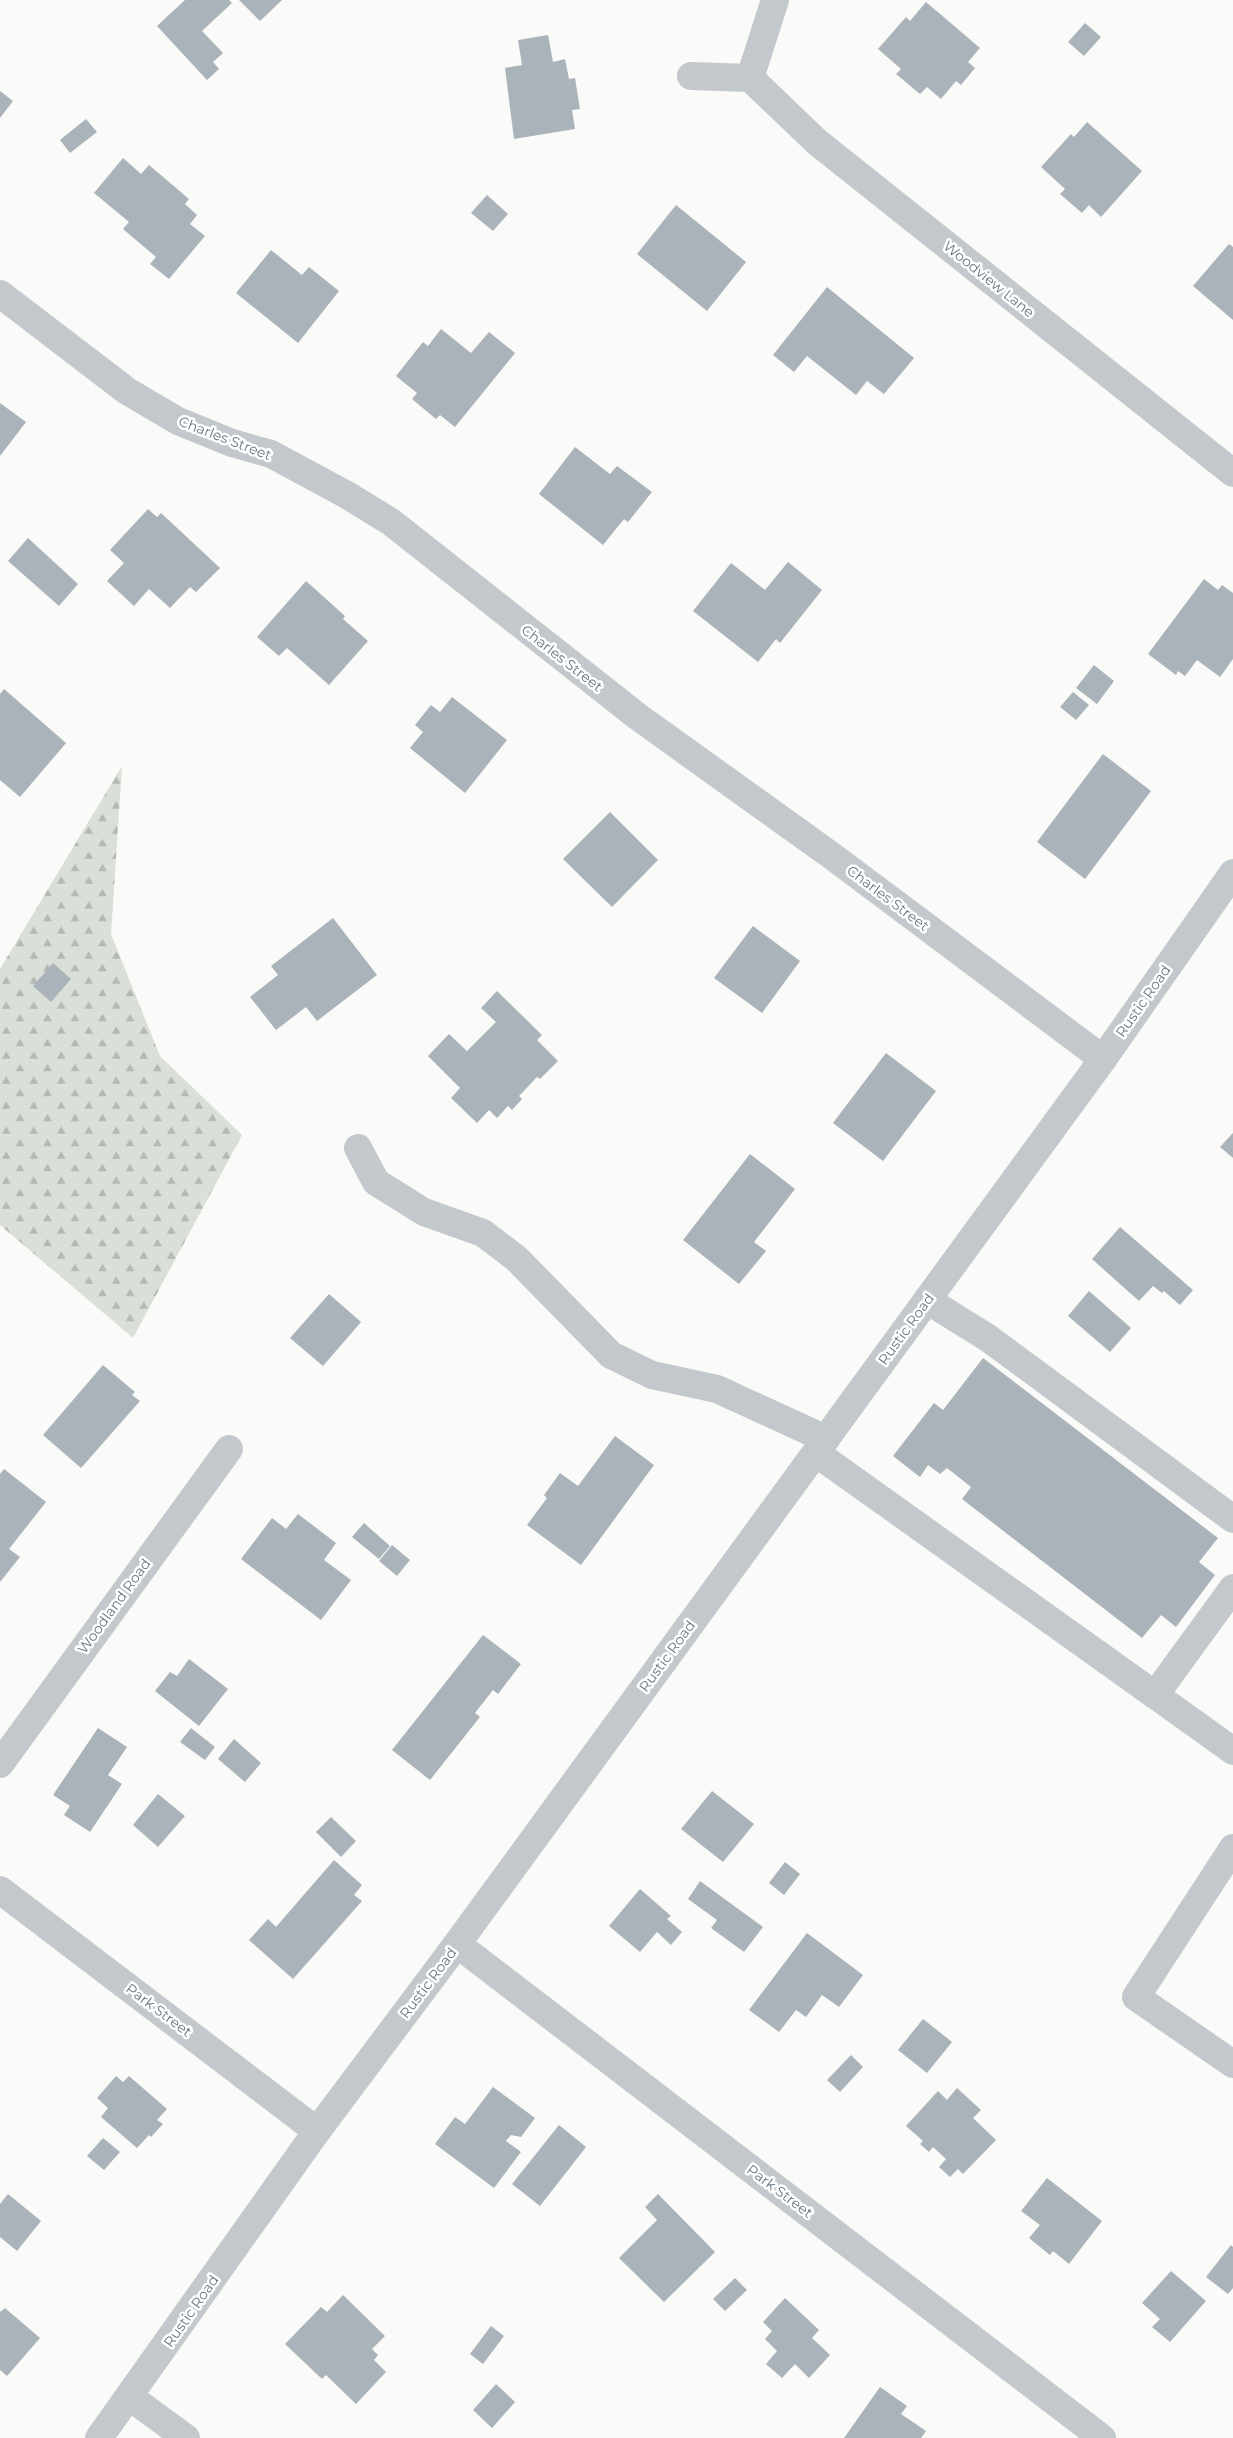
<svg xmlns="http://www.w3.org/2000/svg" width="1233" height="2438" viewBox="0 0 1233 2438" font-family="Montserrat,sans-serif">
	<defs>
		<pattern id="forest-firs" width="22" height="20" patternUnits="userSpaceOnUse" patternTransform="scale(1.25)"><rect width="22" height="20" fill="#dadfd7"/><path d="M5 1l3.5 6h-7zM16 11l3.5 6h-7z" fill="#b4b9b4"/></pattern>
	</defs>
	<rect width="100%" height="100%" fill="#fafaf8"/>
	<polygon fill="url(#forest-firs)" points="122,766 111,934 160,1056 242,1135 133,1338 0,1225 0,969"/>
	<g fill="#aab3b9">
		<polygon points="185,0 229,0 232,3 202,31 223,53 213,62 219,69 207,80 157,26"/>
		<polygon points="239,0 282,0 260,21"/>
		<polygon points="926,2 980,48 968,62 975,68 961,85 956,81 941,99 927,87 920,94 896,74 901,69 878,49 906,17 910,21"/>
		<polygon points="1085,23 1101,37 1084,56 1068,42"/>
		<polygon points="548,35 553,62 565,59 569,79 575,78 580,109 572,110 575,129 514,139 505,68 522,65 518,40"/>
		<polygon points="0,91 13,101 0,118"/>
		<polygon points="86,119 97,132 70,153 60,140"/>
		<polygon points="1087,122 1142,171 1101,217 1089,205 1082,213 1060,194 1065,189 1041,167 1071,134 1074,137"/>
		<polygon points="123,158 141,174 149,165 189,199 185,204 197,215 190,224 205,236 169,279 150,264 156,257 123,229 129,222 94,193"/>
		<polygon points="487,195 508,214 493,231 471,213"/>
		<polygon points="676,205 746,262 707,311 637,254"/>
		<polygon points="1229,244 1233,247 1233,320 1193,286"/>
		<polygon points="271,250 302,275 309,267 339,291 298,343 236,293"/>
		<polygon points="827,287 914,358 884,394 867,381 856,395 807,356 794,372 773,355"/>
		<polygon points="441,329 471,353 489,332 515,353 455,427 440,415 436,419 412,399 417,393 396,376 423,342 428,346"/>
		<polygon points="0,403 26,422 0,456"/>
		<polygon points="575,447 610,474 617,466 652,492 628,522 624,519 603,545 539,494"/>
		<polygon points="148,509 157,517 161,513 220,568 196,592 190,587 170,608 149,589 134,606 107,581 124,563 110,550"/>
		<polygon points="28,538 78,584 59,606 8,561"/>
		<polygon points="788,562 822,590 780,643 776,639 758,662 693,611 731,563 765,590"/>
		<polygon points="1204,579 1218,590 1222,585 1233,593 1233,659 1220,677 1197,660 1185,676 1178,671 1176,675 1148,654"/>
		<polygon points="306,581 345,616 343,619 368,641 329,685 287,648 279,656 257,637"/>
		<polygon points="1094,665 1114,681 1097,704 1076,688"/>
		<polygon points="4,689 66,743 20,797 0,780 0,694"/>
		<polygon points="1073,692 1089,705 1076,720 1060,707"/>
		<polygon points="452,697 507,740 465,793 410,748 423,732 415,725 431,705 440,712"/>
		<polygon points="1103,754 1151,791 1085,879 1037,842"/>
		<polygon points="610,812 658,860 612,907 563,859"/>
		<polygon points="333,918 377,975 317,1021 306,1007 276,1030 250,997 278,975 271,966"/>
		<polygon points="753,926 800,961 762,1013 714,978"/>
		<polygon points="53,963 71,979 51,1002 33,986"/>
		<polygon points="497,991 542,1035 537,1040 558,1061 540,1079 537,1077 519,1096 522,1099 512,1110 508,1106 497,1118 489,1110 477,1123 451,1098 460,1088 428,1056 449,1034 467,1051 496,1022 481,1008"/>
		<polygon points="886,1053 936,1091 883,1161 833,1123"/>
		<polygon points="1233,1133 1233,1158 1220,1147"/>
		<polygon points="750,1154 795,1189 754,1242 766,1251 739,1284 683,1240"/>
		<polygon points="1120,1227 1193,1290 1180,1305 1164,1291 1162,1293 1153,1286 1139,1301 1092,1259"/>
		<polygon points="1089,1291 1131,1328 1110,1352 1068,1316"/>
		<polygon points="329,1294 361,1322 323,1366 290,1338"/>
		<polygon points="983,1358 1218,1538 1199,1562 1215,1575 1176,1627 1161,1615 1142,1638 962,1499 971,1487 947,1468 940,1474 928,1465 920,1477 893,1456 934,1403 943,1410"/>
		<polygon points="103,1365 135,1392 132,1395 140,1401 81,1468 43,1435"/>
		<polygon points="615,1436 654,1465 581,1565 527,1525 547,1498 544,1495 560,1473 578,1486"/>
		<polygon points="4,1469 46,1502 9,1549 20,1557 0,1582 0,1474"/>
		<polygon points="298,1514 336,1543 324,1560 351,1580 321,1620 241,1559 272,1518 286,1529"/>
		<polygon points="364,1523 390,1546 379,1559 352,1537"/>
		<polygon points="392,1545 410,1560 397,1576 379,1561"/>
		<polygon points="483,1635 521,1664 498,1694 493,1690 475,1713 480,1717 430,1780 392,1750"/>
		<polygon points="189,1659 228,1689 199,1726 155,1691 170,1672 177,1676"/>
		<polygon points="98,1728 127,1747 108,1775 122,1784 90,1832 64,1815 70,1806 53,1795"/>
		<polygon points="191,1728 215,1747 205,1760 180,1742"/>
		<polygon points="234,1739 261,1763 245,1782 218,1759"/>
		<polygon points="712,1791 754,1824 723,1862 681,1829"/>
		<polygon points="158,1794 185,1816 158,1847 133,1825"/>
		<polygon points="331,1817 356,1841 341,1857 316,1832"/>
		<polygon points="334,1860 362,1885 354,1895 362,1901 293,1979 249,1940 268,1919 276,1927"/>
		<polygon points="785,1862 800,1874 784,1895 769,1883"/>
		<polygon points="700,1881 763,1927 744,1952 711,1928 717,1920 688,1899"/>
		<polygon points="640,1889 671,1916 667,1919 682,1932 671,1945 657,1932 640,1952 609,1926"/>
		<polygon points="807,1933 863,1975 839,2007 822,1995 806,2017 796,2010 779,2032 749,2010"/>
		<polygon points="923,2019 952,2042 927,2073 898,2050"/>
		<polygon points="851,2055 863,2067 840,2092 827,2080"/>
		<polygon points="116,2076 123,2082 129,2076 167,2109 157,2120 163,2124 151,2137 149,2135 137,2148 101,2117 108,2108 97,2098"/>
		<polygon points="493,2087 535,2118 521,2137 511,2135 506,2141 521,2152 494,2188 435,2144 455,2117 465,2124"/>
		<polygon points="957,2088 981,2110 973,2118 996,2140 963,2174 958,2169 950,2177 939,2167 946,2159 933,2147 929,2152 920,2144 923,2141 906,2126 938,2091 947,2100"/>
		<polygon points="559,2125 586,2147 540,2206 512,2184"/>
		<polygon points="103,2138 120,2152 104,2170 87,2156"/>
		<polygon points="1047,2178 1102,2221 1069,2264 1053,2251 1050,2255 1029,2238 1040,2225 1021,2211"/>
		<polygon points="8,2194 41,2221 17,2251 0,2237 0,2204"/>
		<polygon points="658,2194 715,2252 664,2302 619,2258 657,2220 645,2207"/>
		<polygon points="1231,2245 1233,2247 1233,2288 1228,2294 1206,2277"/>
		<polygon points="1171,2271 1206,2301 1170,2342 1152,2327 1160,2319 1142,2303"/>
		<polygon points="735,2278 747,2290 725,2311 713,2299"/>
		<polygon points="343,2295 385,2336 372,2349 378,2355 374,2360 386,2372 356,2404 326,2375 322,2379 285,2344 321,2307 327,2312"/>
		<polygon points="785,2298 819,2330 812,2338 830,2355 809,2378 795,2364 782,2378 766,2364 777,2351 765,2339 772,2331 763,2322"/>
		<polygon points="5,2308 40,2338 7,2376 0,2370 0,2312"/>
		<polygon points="491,2326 504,2336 483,2364 470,2354"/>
		<polygon points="496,2384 515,2402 492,2428 473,2410"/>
		<polygon points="880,2387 907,2406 901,2414 926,2431 921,2438 844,2438"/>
	</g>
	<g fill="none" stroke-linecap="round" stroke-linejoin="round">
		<g stroke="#c3c8cc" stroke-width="28">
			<polyline points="775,0 750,78 817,142 1233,473"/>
			<polyline points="691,76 750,78"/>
			<polyline points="0,294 127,391 178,421 232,443 271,454 347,495 391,522 637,716 832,856 1103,1059"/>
			<polyline points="358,1148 376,1182 424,1212 483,1233 517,1259 611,1355 652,1375 717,1389 826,1439"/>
			<polyline points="927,1300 988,1338 1233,1519"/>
			<polyline points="816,1453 1155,1695 1233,1588"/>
			<polyline points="1155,1695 1233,1751"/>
			<polyline points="0,1764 229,1449"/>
			<polyline points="1233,1848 1136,1997 1233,2064"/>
			<polyline points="0,1890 317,2131"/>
			<polyline points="457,1944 1102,2438"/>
			<polyline points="130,2397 186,2438"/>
			<polyline points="99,2438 317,2131 457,1944 1103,1059 1233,873"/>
		</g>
	</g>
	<g text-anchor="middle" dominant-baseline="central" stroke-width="5" stroke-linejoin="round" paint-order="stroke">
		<g font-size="14" fill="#657683" stroke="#fff">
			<text transform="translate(989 279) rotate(39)">Woodview Lane</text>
			<text transform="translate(225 438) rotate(21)">Charles Street</text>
			<text transform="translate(562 658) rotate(38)">Charles Street</text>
			<text transform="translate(888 898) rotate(37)">Charles Street</text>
			<text transform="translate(1143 1001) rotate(-55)">Rustic Road</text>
			<text transform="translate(906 1329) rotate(-54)">Rustic Road</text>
			<text transform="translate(114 1606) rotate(-54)">Woodland Road</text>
			<text transform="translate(667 1656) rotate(-54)">Rustic Road</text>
			<text transform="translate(428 1983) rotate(-53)">Rustic Road</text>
			<text transform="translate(159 2010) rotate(37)">Park Street</text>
			<text transform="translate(780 2191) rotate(37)">Park Street</text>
			<text transform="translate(191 2311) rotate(-55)">Rustic Road</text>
		</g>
	</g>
</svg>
